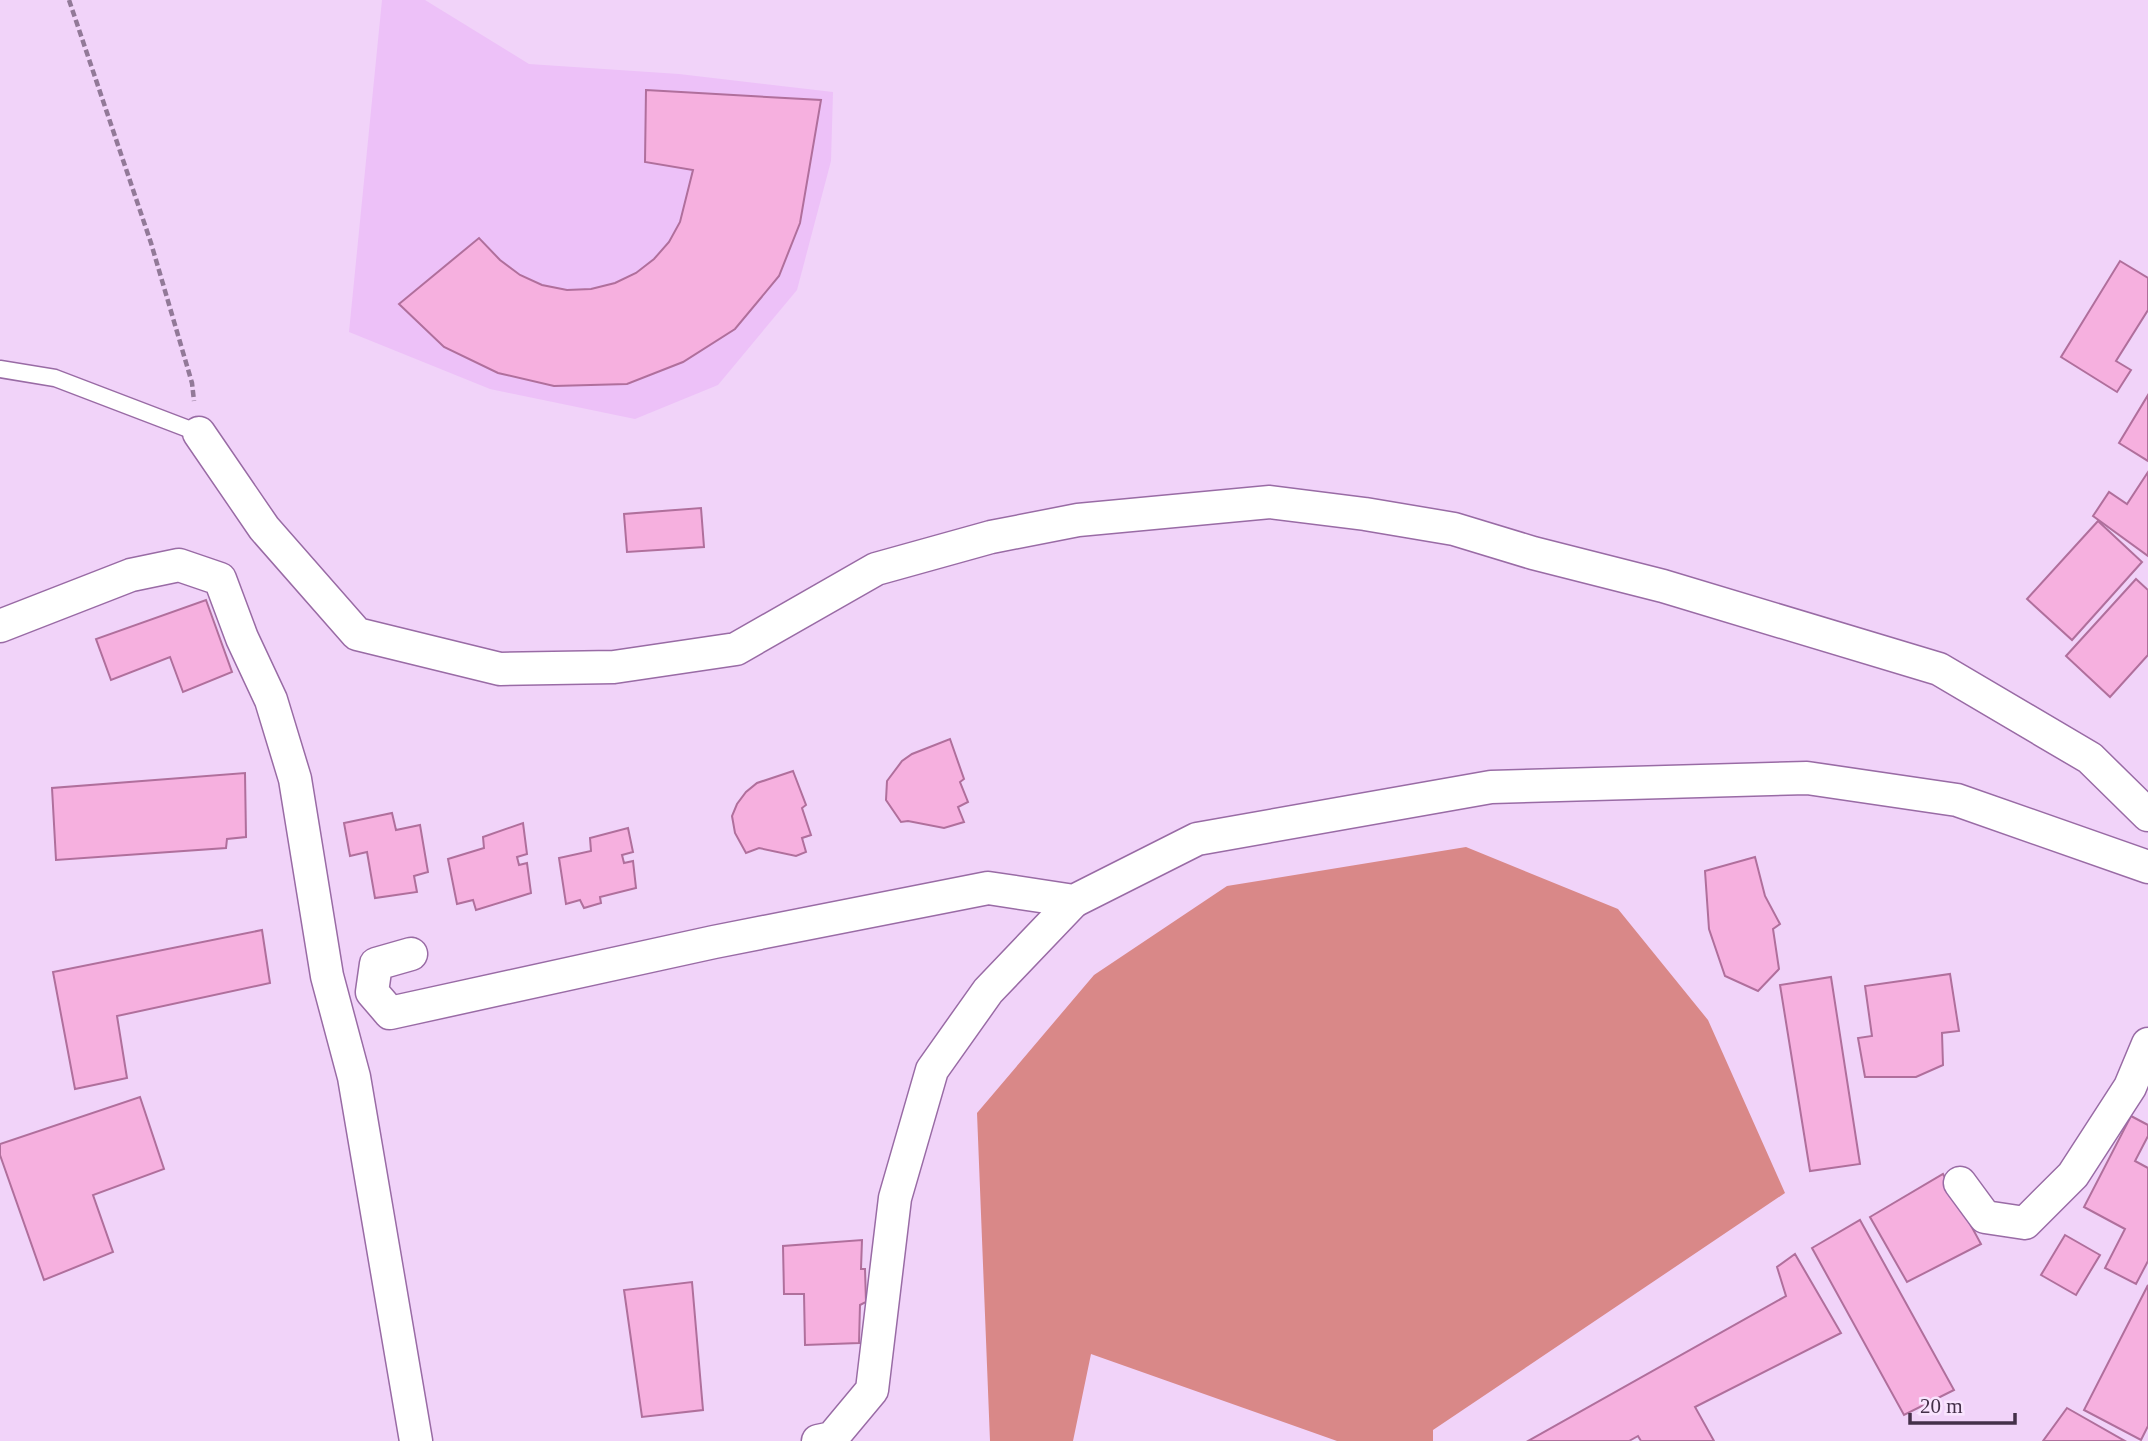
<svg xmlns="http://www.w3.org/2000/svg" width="2148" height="1441" viewBox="0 0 2148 1441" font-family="Georgia,serif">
	<rect width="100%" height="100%" fill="#f1d3f9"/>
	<polygon fill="#edc1f8" points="382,0 425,0 529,64 679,74 833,92 831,161 797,290 718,385 635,419 490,389 349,332"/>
	<polygon fill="#d98888" points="1466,847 1618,909 1708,1020 1785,1193 1433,1430 1433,1441 1337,1441 1091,1354 1073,1441 990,1441 977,1113 1094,975 1227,886"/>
	<g fill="#f6b0df" stroke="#b06f9c" stroke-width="2">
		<polygon points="646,90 821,100 800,223 779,276 735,329 683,362 627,384 554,386 498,373 444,347 399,304 479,238 500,260 520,275 542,285 567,290 591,289 615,283 636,273 654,259 669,242 680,222 693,170 645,162"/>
		<polygon points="2120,261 2148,278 2148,310 2116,361 2131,370 2117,392 2061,357"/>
		<polygon points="2148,395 2148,461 2119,443"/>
		<polygon points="2148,472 2148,556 2093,516 2109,492 2127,504"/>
		<polygon points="701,508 704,547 627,552 624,514"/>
		<polygon points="2098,521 2142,562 2072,640 2027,599"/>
		<polygon points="2136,579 2148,590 2148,655 2110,697 2066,656"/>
		<polygon points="206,600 232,672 183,692 170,657 111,680 96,639"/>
		<polygon points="950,739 964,779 960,782 968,802 958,807 964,822 944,828 908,821 901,822 886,800 887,781 902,761 912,754"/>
		<polygon points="793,771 806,805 802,808 811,835 802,838 806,852 796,856 759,848 746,853 735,833 732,816 737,804 746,792 757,783"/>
		<polygon points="245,773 246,837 227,839 226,848 56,860 52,788"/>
		<polygon points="392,813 396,830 420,825 428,872 414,876 417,892 375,898 367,852 350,856 344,823"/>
		<polygon points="523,823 527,854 517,857 519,865 527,863 531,893 476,910 473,900 457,904 448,859 484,848 483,837"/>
		<polygon points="628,828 633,852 622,855 624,863 633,861 636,888 600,897 601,903 584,908 580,900 566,904 559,858 591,851 590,838"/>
		<polygon points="1755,857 1765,896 1780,924 1773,929 1779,969 1758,991 1725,976 1709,929 1705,871"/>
		<polygon points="262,930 270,983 117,1016 127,1078 75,1089 53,972"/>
		<polygon points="1950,974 1959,1031 1942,1033 1943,1065 1916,1077 1865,1077 1858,1038 1872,1036 1865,986"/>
		<polygon points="1831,977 1860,1164 1810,1171 1780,985"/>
		<polygon points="140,1097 164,1169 93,1195 113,1252 44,1280 0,1155 0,1144"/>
		<polygon points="2131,1116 2148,1125 2148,1136 2135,1161 2148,1168 2148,1261 2136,1284 2105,1268 2125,1229 2084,1207"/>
		<polygon points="1943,1174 1981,1244 1907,1282 1870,1217"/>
		<polygon points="1860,1220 1954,1390 1904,1415 1812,1248"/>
		<polygon points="2065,1235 2100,1255 2076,1295 2041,1275"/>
		<polygon points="862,1240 861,1269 865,1269 866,1302 860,1305 859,1343 805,1345 804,1294 784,1294 783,1246"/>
		<polygon points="1795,1254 1841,1333 1695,1407 1714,1441 1641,1441 1638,1436 1629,1441 1528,1441 1786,1296 1777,1267"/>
		<polygon points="692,1282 703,1410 642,1417 624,1290"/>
		<polygon points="2148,1285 2148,1426 2141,1440 2084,1410"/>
		<polygon points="2067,1408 2125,1441 2043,1441"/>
	</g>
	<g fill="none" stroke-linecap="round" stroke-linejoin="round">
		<g stroke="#996ba5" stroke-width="19">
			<polyline id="service" points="0,369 55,378 199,433"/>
		</g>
		<g stroke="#996ba5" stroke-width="35">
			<g id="minor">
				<polyline points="199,433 264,528 357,634 500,669 614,667 736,649 876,569 991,537 1078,520 1270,502 1365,514 1454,529 1533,553 1663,586 1939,669 2090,758 2148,815"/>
				<polyline points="0,626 131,575 179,565 220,579 242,638 271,700 295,779 327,976 354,1077 416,1441"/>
				<polyline points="411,954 376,964 372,992 390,1013 714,942 988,888 1074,901 1197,839 1491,787 1807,778 1957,800 2148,867"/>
				<polyline points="1960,1183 1985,1217 2025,1223 2073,1175 2130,1087 2148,1044"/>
				<polyline points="818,1441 832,1438 872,1390 895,1198 932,1070 988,991 1074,901"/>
			</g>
		</g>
		<polyline stroke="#927998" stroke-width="4.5" stroke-dasharray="7 3.5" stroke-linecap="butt" points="69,0 151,243 192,383 194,401"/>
		<use href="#service" stroke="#fff" stroke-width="16"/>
		<use href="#minor" stroke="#fff" stroke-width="32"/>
	</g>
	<path d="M1910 1413v10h105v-10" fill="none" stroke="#443049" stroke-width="3.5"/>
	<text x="1920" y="1413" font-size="21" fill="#443049" stroke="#f9e4fe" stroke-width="5" paint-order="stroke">20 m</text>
</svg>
